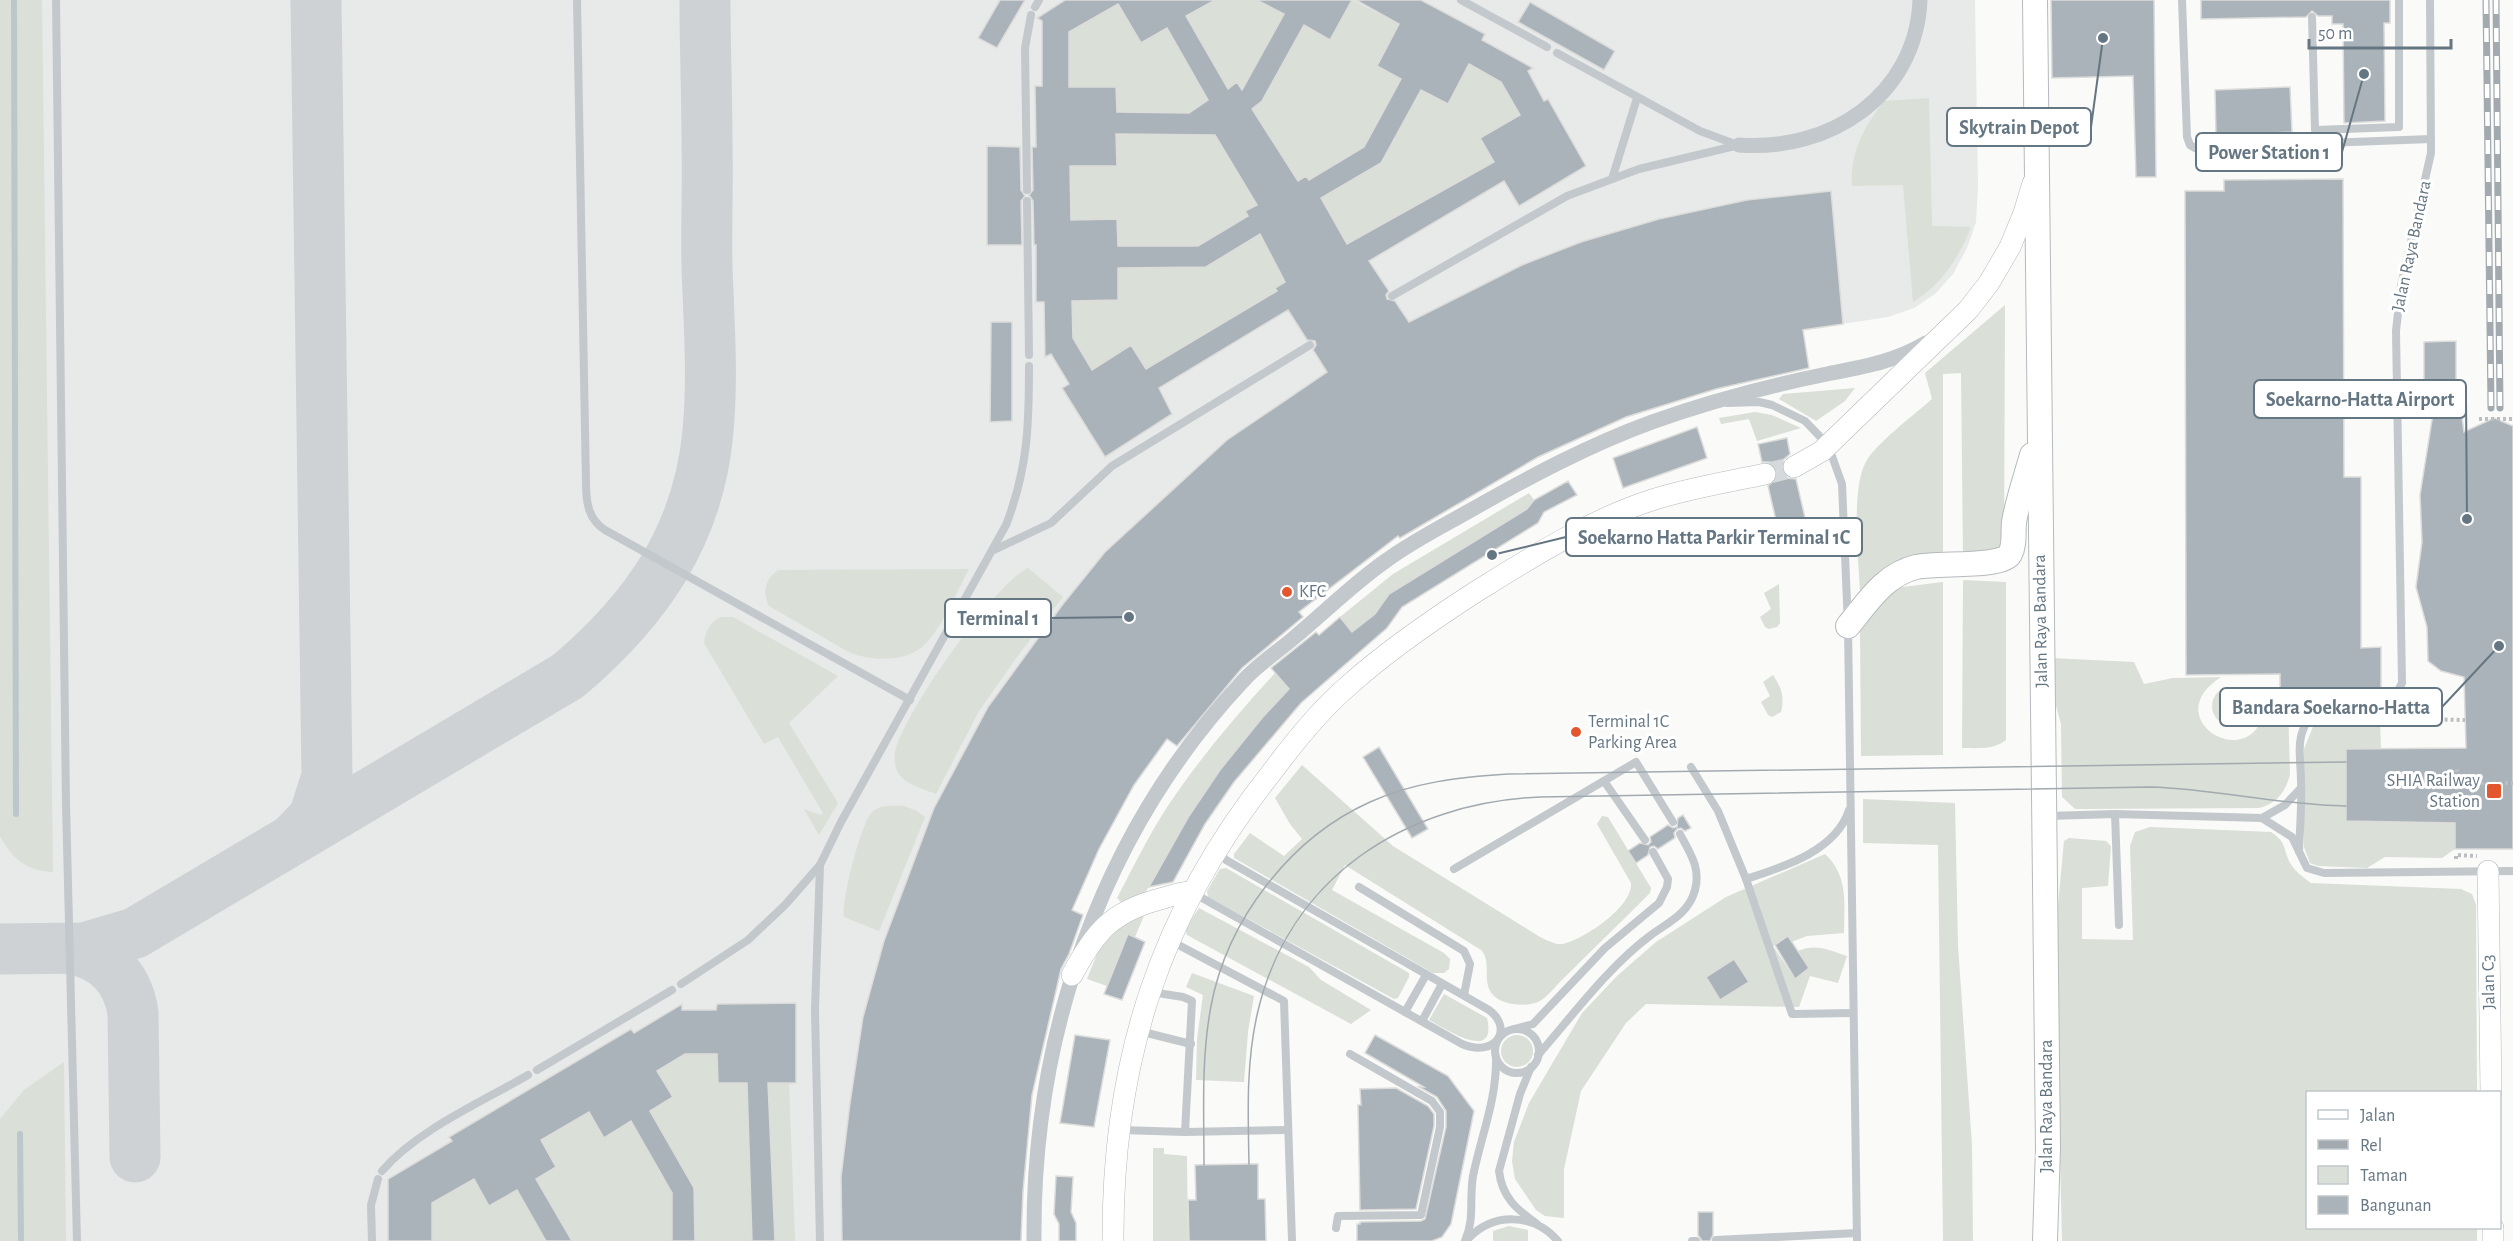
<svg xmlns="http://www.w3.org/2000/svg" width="2513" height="1241" viewBox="0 0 2513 1241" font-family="'Alegreya Sans',sans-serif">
	<rect width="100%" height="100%" fill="#fafaf8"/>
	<polygon fill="#e8e9e9" points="0,0 1975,0 1978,186 1976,222 1967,248 1953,274 1935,294 1914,308 1888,317 1803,330 1510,400 1167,739 1134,786 1099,849 1072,910 960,1241 0,1241"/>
	<g fill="#dadfd7">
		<path d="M0,0H42L53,872C27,871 12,859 0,836Z"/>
		<polygon points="1207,0 1260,0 1284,14 1245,85 1241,88 1237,82 1228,89 1186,16"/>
		<polygon points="1352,0 1399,24 1377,65 1401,79 1364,147 1309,180 1306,177 1298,181 1252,109 1262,101 1304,25 1330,40"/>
		<polygon points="1118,4 1141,43 1167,28 1208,100 1198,106 1196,113 1117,112 1116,87 1069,87 1069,32"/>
		<polygon points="1469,64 1501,82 1520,115 1480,138 1494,162 1347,244 1321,198 1381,163 1421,90 1448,104"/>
		<path d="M1929,98L1932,226L1971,227C1959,258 1941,285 1913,302L1903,185L1852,186C1850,152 1864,127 1884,101Z"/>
		<polygon points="1212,129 1257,205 1248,216 1198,246 1118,246 1117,219 1071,220 1070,166 1117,165 1116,134"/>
		<polygon points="1260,234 1285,282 1276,288 1277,291 1146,369 1131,346 1092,370 1073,338 1072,301 1117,300 1118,268 1206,267"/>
		<path d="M2005,305L2004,551L1963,554L1961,373L1943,374V552L1914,558L1860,594C1859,560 1850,487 1867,460C1879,441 1914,415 1932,399L1925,373Z"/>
		<polygon points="1855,388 1845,401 1816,421 1779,399 1783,394"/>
		<polygon points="1755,412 1772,415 1801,428 1757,441 1749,419 1721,424 1719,418"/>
		<polygon points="1529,493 1534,500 1527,509 1389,594 1375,614 1352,632 1340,617 1393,574"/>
		<path d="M1028,568L1063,597L1020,653L979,711L936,794C924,789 903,784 897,771C895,766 894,759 895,753C901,717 995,583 1028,568Z"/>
		<path d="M969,569C956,593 945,622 927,642C908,664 868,662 845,650L769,606C762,591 765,580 778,570Z"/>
		<path d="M1963,580L2006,582V740C1993,750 1979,748 1962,748Z"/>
		<polygon points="1943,582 1943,755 1861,756 1860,629 1895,588"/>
		<polygon points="1779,584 1780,623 1777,627 1769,629 1765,627 1760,617 1771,609 1764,593"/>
		<path d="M721,617H733L838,676L789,723L838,803L819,835L804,809L821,815L823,813L778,737L764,744L704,643C705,632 710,622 721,617Z"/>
		<path d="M2051,658L2134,662L2144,684L2173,678L2221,677C2153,720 2259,781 2266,701H2288L2290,775C2285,793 2276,804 2259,808L2086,809H2075L2062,797L2061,724L2053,695Z"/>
		<path d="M1275,673L1289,689L1262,718L1220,770L1189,816L1145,893L1121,902L1117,898C1136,862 1153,826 1176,794C1206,751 1240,711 1275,673Z"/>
		<path d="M1773,675C1781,687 1785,697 1781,712L1772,717L1768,715L1761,702L1770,696L1763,682Z"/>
		<circle cx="2231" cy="706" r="19"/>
		<polygon points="2335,718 2380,719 2381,749 2346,750 2347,821 2455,823 2455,849 2442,858 2385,857 2367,868 2318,866 2310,863 2304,847 2304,749 2313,727 2321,721"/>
		<path d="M1302,765L1393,846L1540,937C1546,940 1556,945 1562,944C1583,940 1633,907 1631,883L1597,824L1602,816L1608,817L1651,888L1650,893C1622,921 1593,949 1565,977C1557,984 1547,998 1538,1002C1526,1007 1503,1005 1494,996C1480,982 1493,963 1481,950L1345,865L1332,890L1444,953L1450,959L1449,969L1444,973H1433L1234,858V854L1250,833L1284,856L1302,839L1290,824L1275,798Z"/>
		<polygon points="1863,799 1955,803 1958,946 1972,1145 1973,1241 1943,1241 1938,845 1863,843"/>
		<path d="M904,806L917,811L925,817L879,931L844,917C841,902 861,823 872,812C881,804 893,806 904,806Z"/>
		<path d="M2150,827L2271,832C2286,842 2283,847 2289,861C2294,871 2303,877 2311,883L2461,889L2472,894L2476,905L2477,1092H2308V1228H2477V1241H2062L2055,938L2064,841L2069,838L2106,841L2111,846L2108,886L2082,888V939L2133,940L2130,846L2135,832Z"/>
		<path d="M1825,854C1849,876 1844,904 1844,933L1807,936L1791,942L1787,936L1773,946L1795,979L1809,968L1798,951C1816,943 1829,950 1847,956L1838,983L1810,976L1799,1007L1646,1004L1626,1023L1581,1091L1564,1169V1218L1545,1216L1536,1210L1515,1179L1512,1161L1514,1142L1529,1103L1582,1013L1617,976L1656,942L1726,897Z"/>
		<polygon points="1226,868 1409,973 1409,977 1398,998 1394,999 1208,897 1207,891 1220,869"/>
		<polygon points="1199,908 1309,967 1321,980 1371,1010 1351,1024 1187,935 1185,929"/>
		<polygon points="1146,911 1135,937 1127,935 1107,986 1087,979 1099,949 1116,928"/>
		<polygon points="1192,973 1254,996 1248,1032 1244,1082 1196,1080 1197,1039 1203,995 1186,987"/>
		<path d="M1444,994L1487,1018C1498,1064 1444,1028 1429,1020Z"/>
		<circle cx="1517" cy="1051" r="16"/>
		<polygon points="685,1054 717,1054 718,1083 747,1083 752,1241 695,1241 694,1188 650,1111 673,1097 657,1071"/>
		<polygon points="64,1062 66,1241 0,1241 0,1119 24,1090"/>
		<polygon points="768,1083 789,1083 795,1241 775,1241"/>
		<polygon points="589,1112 604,1138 631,1121 672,1193 672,1241 572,1241 536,1179 556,1167 541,1140"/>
		<polygon points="1153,1148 1164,1148 1164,1154 1187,1156 1188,1241 1153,1241"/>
		<polygon points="474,1179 489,1206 517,1190 546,1241 432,1241 432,1203"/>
		<polygon points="1509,1226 1528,1230 1528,1241 1493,1241 1493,1231"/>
	</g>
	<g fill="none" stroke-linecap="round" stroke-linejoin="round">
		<g stroke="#bbc7cb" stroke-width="6">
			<polyline points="14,0 16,814"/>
			<polyline points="20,1134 21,1241"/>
		</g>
		<g stroke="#ced2d4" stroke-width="51">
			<polyline points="294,838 314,817 327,777 316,0"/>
			<path d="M0,949L84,948L135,933L568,676C646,610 699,535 708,431C713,377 709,322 707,268C706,227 708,186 707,145C707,97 705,48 705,0"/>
			<path d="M71,949C105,955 128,978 133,1013L135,1157"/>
		</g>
	</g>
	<g fill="#aab3b9" stroke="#dcdcda" stroke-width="1.5" fill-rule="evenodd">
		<polygon points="1000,0 1025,0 997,48 978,38"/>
		<path d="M1065,0H1215L1186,16L1228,89L1237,82L1242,90L1284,14L1257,0H1352L1330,40L1304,25L1262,101L1252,109L1298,181L1306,176L1309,180L1364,147L1401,79L1377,66L1399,24L1356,0H1421L1485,34L1482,40L1533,68L1528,71L1544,101L1548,99L1586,166L1519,206L1504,181L1369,261L1389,291L1386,295L1387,299L1395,301L1409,322L1522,265L1581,242L1659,219L1747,200L1831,191L1843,324L1803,330L1809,368L1716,389L1626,417L1538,457L1400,538L1398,536L1299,612L1303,617L1242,668L1177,746L1167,739L1134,785L1099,849L1072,910L1083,915L1069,954L1061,969L1032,1095L1023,1191L1021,1241H842L841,1177L850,1103L863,1017L884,941L934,808L988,707L1063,604L1105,552L1227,440L1327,372L1313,350L1316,345L1315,341L1307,340L1288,310L1159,388L1172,414L1105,457L1062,388L1069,384L1051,354L1045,357L1044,302H1036V245H1034L1033,201L1029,195L1033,190L1032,147H1036L1035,86H1042V21L1037,18ZM1118,4L1141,43L1167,28L1208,100L1189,113L1117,112L1116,87H1069V32ZM1469,64L1501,82L1520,115L1480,138L1494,162L1347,244L1321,198L1381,163L1421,90L1448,104ZM1116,134L1215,135L1257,205L1245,211L1248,216L1198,246H1118L1117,219L1071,220L1070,166H1117ZM1260,234L1285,282L1275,288L1277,291L1146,369L1131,345L1092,370L1073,338L1072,301L1118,300V268L1206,267Z"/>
		<polygon points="2051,0 2154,0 2156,177 2136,177 2133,76 2052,78"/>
		<polygon points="2201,0 2390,0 2390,23 2384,23 2385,121 2344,123 2343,24 2332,24 2332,16 2318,16 2312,11 2306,17 2201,19"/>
		<polygon points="1530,2 1615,51 1604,70 1518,22"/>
		<polygon points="2290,87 2292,132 2216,135 2215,90"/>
		<polygon points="987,146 1020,147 1021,190 1025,196 1021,201 1022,245 987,245"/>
		<polygon points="2343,179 2344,477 2361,477 2361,648 2381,647 2381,697 2280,698 2280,674 2186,675 2185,191 2224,191 2224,180"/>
		<polygon points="991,322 1012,322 1012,421 990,422"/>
		<polygon points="2456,341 2456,395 2460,404 2464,432 2494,418 2513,426 2513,849 2455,849 2455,823 2346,821 2346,749 2466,748 2464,677 2441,671 2428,661 2427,627 2416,587 2422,542 2420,495 2436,395 2424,395 2424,342"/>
		<polygon points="1697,427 1707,458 1623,488 1613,458"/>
		<polygon points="1787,438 1790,454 1783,460 1781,468 1787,478 1796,479 1806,522 1778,529 1768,486 1777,478 1777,471 1770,462 1762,462 1758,444"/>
		<polygon points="1568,481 1577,495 1544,512 1538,523 1402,607 1387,628 1301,703 1234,782 1205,824 1173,882 1149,887 1189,816 1220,770 1262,718 1289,689 1271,668 1316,632 1319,635 1340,617 1352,632 1375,614 1389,594 1527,509 1534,500"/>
		<polygon points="1379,747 1428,829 1412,838 1363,757"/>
		<polygon points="1683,815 1691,828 1685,831 1681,828 1677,829 1674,833 1675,838 1658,849 1654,846 1650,847 1648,855 1636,863 1628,851 1640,843 1648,845 1651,842 1650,837 1668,825 1673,828 1677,827 1678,818"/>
		<polygon points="1128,934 1145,942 1122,1000 1104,994"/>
		<polygon points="1788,936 1809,968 1795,979 1775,945"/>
		<polygon points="1734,959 1749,982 1720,1000 1706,977"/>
		<polygon points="796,1003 796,1083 768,1083 775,1241 752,1241 747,1083 718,1083 717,1054 685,1054 657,1071 673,1097 650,1111 694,1188 695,1241 672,1241 672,1193 631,1121 604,1138 589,1112 541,1140 556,1167 536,1179 572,1241 546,1241 517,1190 489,1206 474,1179 432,1203 432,1241 388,1241 388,1179 452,1141 449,1137 631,1029 634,1033 682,1004 682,1010 716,1010 717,1004"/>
		<polygon points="1075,1035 1110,1040 1094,1127 1060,1123"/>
		<polygon points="1375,1035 1448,1076 1474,1111 1451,1224 1442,1237 1432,1241 1357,1241 1357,1224 1360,1224 1360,1222 1421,1221 1425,1219 1446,1127 1446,1111 1437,1097 1419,1087 1424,1087 1365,1053"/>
		<polygon points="1396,1088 1428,1106 1434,1114 1434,1126 1416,1209 1360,1210 1358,1105 1361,1105 1360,1089"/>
		<polygon points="1249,1164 1258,1164 1258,1199 1265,1199 1266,1241 1189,1241 1188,1200 1196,1200 1195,1165"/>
		<polygon points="1056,1176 1073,1177 1071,1212 1076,1223 1076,1241 1059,1241 1059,1224 1054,1214"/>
		<polygon points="1698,1212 1713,1212 1713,1235 1710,1241 1702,1241 1698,1235"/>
	</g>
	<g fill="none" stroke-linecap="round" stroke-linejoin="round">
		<polyline stroke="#d5d9db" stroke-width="21" stroke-dasharray="21 10" stroke-linecap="butt" points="1765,474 1794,467"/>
		<g stroke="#b3babf" stroke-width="22">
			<g id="secondary">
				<polyline points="1794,467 1822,451 1968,310 1989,283 2010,247 2024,213 2033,183"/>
				<polyline points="2488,871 2491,1092"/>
				<path d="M1072,975C1095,932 1111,912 1160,899C1171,896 1180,892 1192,892"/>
				<polyline points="2493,1228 2493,1241"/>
				<path d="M1113,1241C1112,1062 1160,912 1272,772C1295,741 1319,711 1348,686C1388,650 1432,620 1477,591C1532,557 1590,520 1652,500C1689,488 1728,482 1765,474"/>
			</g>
		</g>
		<g stroke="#b5babe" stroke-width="26">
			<g id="primary">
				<polyline points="2035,0 2048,1148 2045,1241"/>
				<path d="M1848,626C1868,602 1884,575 1916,567C1937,562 2002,568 2010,554C2015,545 2013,532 2014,522C2018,499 2026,477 2032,455"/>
			</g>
		</g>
		<g stroke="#bbbfc2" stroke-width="4" stroke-dasharray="3 3" stroke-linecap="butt">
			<polyline points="2479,419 2512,419"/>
			<polyline points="2401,706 2418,719 2465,720"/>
			<polyline points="2457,769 2457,798"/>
			<polyline points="2457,784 2513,783"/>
			<polyline points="2456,859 2456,855 2477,856"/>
		</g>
		<g stroke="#c3c8cc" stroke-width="8">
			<polyline points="56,0 66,804 77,1241"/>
			<path d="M577,0L586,483C586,502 588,519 605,530L910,700"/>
			<polyline points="1461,0 1547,47"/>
			<polyline points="2182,0 2187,137 2190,145 2195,148 2431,139"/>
			<polyline points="1035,7 1039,0"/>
			<polyline points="2312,17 2315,130 2399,127 2399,0"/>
			<polyline points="1557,53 1700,131 1735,144"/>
			<polyline points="1612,179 1637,98"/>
			<polyline points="1027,190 1025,48 1031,15"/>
			<polyline points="1027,201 1029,355"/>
			<polyline points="1392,296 1567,196 1639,169 1739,145"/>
			<polyline points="1728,403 1759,402 1772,405 1805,421 1828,445 1842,484 1848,626 1857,1241"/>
			<polyline points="994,550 1051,523 1112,466 1310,345"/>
			<polyline points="1691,767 1718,811 1746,879 1792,1014 1853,1013"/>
			<polyline points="1604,781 1645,840"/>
			<polyline points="2115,814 2119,925"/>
			<polyline points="2048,816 2115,814 2262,818 2292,837 2307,868 2324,873 2513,871"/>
			<polyline points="2262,818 2285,805 2301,788"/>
			<path d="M2299,851C2300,827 2302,804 2301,781C2301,764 2297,745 2303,730C2320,682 2379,736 2402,683L2396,331L2401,286L2431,153L2430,0"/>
			<polyline points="1454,869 1636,762 1673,822"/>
			<path d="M1746,879C1783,867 1836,851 1849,810"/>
			<polyline points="1359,887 1464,951 1470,964 1464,995"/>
			<path d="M1195,894L1462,1044C1494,1058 1515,1030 1489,1010L1226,860L1220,853"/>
			<polyline points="1171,941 1284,1001 1292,1241"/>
			<path d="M681,984L748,940L785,905L820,865L841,822L1006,525C1028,468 1029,425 1029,366"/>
			<polyline points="1151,992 1183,997 1192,1001 1185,1132"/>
			<polyline points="1405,1012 1426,975"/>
			<polyline points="1422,1021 1442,984"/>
			<polyline points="1514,1029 1533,1024 1605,948 1659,903 1667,887 1668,879 1653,852"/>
			<circle cx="1517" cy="1051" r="22"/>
			<polyline points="1139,1031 1191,1044"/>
			<path d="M1538,1055C1574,1014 1608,967 1651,935C1669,922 1689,913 1695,890C1701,868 1690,853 1680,834"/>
			<path d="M1531,1067L1520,1094L1499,1171C1502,1197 1516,1209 1537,1224"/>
			<polyline points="537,1070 672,990"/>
			<polyline points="1121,1130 1185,1132 1288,1130"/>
			<path d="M382,1171C417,1130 482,1102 528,1075"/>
			<polyline points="1336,1228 1338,1216 1421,1215 1440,1127 1440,1112 1432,1101 1350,1054"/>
			<path d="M1468,1239C1493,1212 1534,1213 1558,1241"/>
			<polyline points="1716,1240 1857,1233"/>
			<polyline points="372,1241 371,1205 378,1179"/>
			<polyline points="820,1241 815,1009 820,865"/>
			<path d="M1465,1241C1475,1219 1469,1199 1473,1176C1481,1136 1497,1099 1496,1057"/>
			<polyline points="1692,1241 1696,1241"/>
		</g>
		<g stroke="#c3c8cc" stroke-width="15">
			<path d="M1739,145C1829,152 1916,96 1920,0"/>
			<path d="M1034,1241C1032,1035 1101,833 1243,681C1258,664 1279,651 1296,636C1326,611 1355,582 1387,560C1413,541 1443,526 1471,510C1529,477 1589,445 1652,422C1708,402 1768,386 1827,374C1862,367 1894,362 1926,343"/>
		</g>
		<use href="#secondary" stroke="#fff" stroke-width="21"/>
		<use href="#primary" stroke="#fff" stroke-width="24"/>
		<g stroke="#a2aab0" stroke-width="1.5">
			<path d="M1249,1164C1248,1114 1246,1064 1257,1015C1288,877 1405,803 1540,797L2151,787C2216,789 2281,805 2346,806"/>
			<path d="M1204,1165C1204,1112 1201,1059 1211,1006C1227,920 1290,838 1370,802C1414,782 1460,777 1508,774L2346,762"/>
		</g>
		<g stroke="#a2aab0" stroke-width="7">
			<g id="rail">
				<polyline points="2486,0 2491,408"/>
				<polyline points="2496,0 2500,408"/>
			</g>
		</g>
		<use href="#rail" stroke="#fff" stroke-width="4.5" stroke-dasharray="14" stroke-linecap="butt"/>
	</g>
	<g fill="#e4572e" stroke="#fff" stroke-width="2">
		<circle cx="1287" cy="592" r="6"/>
		<circle cx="1576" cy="732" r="6"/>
		<rect x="2486" y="783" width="16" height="16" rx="3"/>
	</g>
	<g text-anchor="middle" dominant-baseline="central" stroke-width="6" stroke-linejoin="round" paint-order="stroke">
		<g font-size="18" fill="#657683" stroke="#fff">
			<text transform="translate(2412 246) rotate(-78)">Jalan Raya Bandara</text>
			<text transform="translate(2041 621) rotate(-91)">Jalan Raya Bandara</text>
			<text transform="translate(2489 982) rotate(-91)">Jalan C3</text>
			<text transform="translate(2047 1106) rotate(-90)">Jalan Raya Bandara</text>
		</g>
		<g font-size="18" fill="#657683" stroke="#fff" text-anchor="start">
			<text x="1299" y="592">KFC</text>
			<text x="1588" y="722">Terminal 1C<tspan x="1588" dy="21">Parking Area</tspan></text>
			<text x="2480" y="781" text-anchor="end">SHIA Railway<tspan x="2480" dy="21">Station</tspan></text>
		</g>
	</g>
	<path fill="none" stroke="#657683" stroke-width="2" d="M2103 38L2091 127M2364 74L2342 152M2467 519L2466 399M1492 555L1566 537M1129 617L1051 618M2499 646L2442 707"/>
	<g fill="#657683" stroke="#fff" stroke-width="2">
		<circle cx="2103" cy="38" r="6"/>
		<circle cx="2364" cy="74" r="6"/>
		<circle cx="2467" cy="519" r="6"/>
		<circle cx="1492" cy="555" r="6"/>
		<circle cx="1129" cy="617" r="6"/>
		<circle cx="2499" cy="646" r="6"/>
	</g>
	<g fill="#fff" stroke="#657683" stroke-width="2">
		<rect x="1947" y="108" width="144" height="38" rx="6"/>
		<rect x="2196" y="133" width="146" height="38" rx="6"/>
		<rect x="2254" y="380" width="212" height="38" rx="6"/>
		<rect x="1566" y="518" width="296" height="38" rx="6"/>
		<rect x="945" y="599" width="106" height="38" rx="6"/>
		<rect x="2220" y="688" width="222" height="38" rx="6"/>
	</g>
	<g font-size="20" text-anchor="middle" font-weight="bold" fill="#657683">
		<text x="2019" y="134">Skytrain Depot</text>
		<text x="2269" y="159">Power Station 1</text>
		<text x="2360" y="406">Soekarno-Hatta Airport</text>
		<text x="1714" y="544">Soekarno Hatta Parkir Terminal 1C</text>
		<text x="998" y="625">Terminal 1</text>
		<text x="2331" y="714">Bandara Soekarno-Hatta</text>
	</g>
	<rect x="2306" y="1091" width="195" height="138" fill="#ffffff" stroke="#c1c8cd" stroke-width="1.5"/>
	<rect x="2318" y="1110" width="30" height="9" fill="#ffffff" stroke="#c1c8cd" stroke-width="1.5"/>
	<text x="2360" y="1121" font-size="18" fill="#657683">Jalan</text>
	<rect x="2318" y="1140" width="30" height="9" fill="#a2aab0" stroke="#c1c8cd" stroke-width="1.5"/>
	<text x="2360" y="1151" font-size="18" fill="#657683">Rel</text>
	<rect x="2318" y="1166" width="30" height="18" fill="#dadfd7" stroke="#c1c8cd" stroke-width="1.5"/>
	<text x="2360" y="1181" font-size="18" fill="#657683">Taman</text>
	<rect x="2318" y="1196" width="30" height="18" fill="#aab3b9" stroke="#c1c8cd" stroke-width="1.5"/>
	<text x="2360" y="1211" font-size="18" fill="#657683">Bangunan</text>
	<path d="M2309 39v9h142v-9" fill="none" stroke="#657683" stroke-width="3"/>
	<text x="2318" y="39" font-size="18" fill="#657683" stroke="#ffffff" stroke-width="4.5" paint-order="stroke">50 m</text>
</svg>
